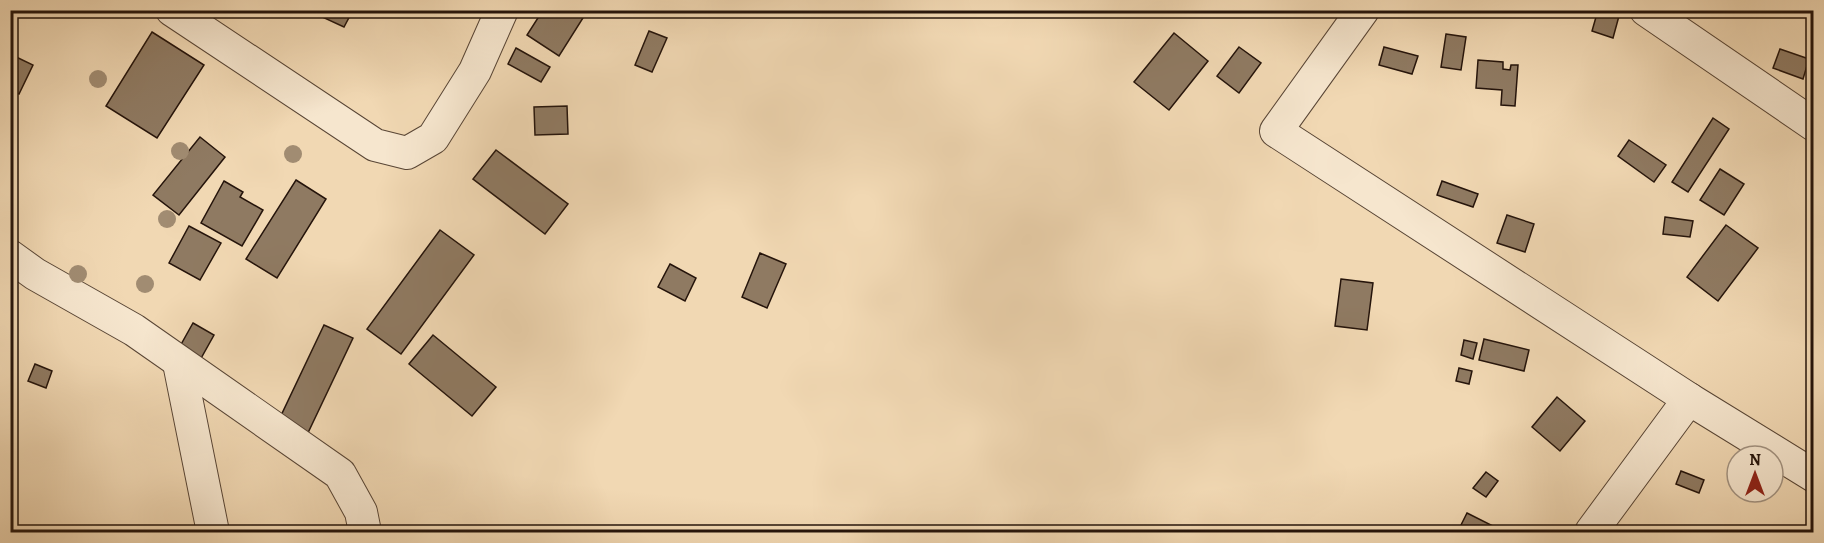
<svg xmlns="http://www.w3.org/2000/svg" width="1824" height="543" viewBox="0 0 1824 543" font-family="Alegreya,serif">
	<rect width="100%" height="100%" fill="#f1d8b3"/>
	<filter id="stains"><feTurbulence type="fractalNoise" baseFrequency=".00333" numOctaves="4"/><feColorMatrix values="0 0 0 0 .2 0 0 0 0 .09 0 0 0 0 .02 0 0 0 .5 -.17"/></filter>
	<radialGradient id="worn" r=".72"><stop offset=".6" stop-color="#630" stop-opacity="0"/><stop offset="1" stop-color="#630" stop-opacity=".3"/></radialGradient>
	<g fill="#8f7a62" stroke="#25140b" stroke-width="1.5">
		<polygon points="323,10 353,10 344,27 320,16"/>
		<polygon points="543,10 588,10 559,56 527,35"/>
		<polygon points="1598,10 1619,16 1613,38 1592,31"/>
		<polygon points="649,31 667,38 652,72 635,65"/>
		<polygon points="152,32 204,65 157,138 106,106"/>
		<polygon points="1174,33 1208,61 1169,110 1134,82"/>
		<polygon points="1446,34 1466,37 1461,70 1441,67"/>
		<polygon points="1239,47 1261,63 1239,93 1217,76"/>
		<polygon points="1384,47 1418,56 1412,74 1379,65"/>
		<polygon points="516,48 550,67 541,82 508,64"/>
		<polygon points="1780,49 1809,59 1803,79 1773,68"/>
		<polygon points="10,54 33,65 19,94 10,90"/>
		<polygon points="1478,60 1503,62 1503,69 1510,70 1511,65 1518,65 1515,106 1501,105 1502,90 1476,88"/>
		<polygon points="567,106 568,134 535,135 534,107"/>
		<polygon points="1713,118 1729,129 1688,192 1672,182"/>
		<polygon points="200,137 225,157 179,215 153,195"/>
		<polygon points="1629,140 1666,165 1654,182 1618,156"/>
		<polygon points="496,150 568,204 545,234 473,179"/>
		<polygon points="1720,169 1744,184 1724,215 1700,200"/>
		<polygon points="296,180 326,199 277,278 246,259"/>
		<polygon points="224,181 243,192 240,197 263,210 242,246 201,223"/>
		<polygon points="1442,181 1478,194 1473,207 1437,195"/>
		<polygon points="1507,215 1534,224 1525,252 1497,243"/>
		<polygon points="1665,217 1693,221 1690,237 1663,234"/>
		<polygon points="1726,225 1758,248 1718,301 1687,277"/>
		<polygon points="189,226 221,243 200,280 169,263"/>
		<polygon points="440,230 474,255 401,354 367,329"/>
		<polygon points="760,253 786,264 767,308 742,297"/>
		<polygon points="670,264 696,278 685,301 658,287"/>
		<polygon points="1341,279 1373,283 1367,330 1335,326"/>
		<polygon points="193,323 214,335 195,369 174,357"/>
		<polygon points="324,325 353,338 306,437 277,424"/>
		<polygon points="433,335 496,387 472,416 409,364"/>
		<polygon points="1484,339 1529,350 1524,371 1479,360"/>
		<polygon points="1464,340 1477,343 1473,359 1461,355"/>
		<polygon points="35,364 52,371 46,388 28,381"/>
		<polygon points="1459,368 1472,371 1469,384 1456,381"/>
		<polygon points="1557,397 1585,421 1560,451 1532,427"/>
		<polygon points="1681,471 1704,480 1699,493 1676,484"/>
		<polygon points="1486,472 1498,481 1486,497 1473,488"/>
		<polygon points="1467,513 1495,527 1492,532 1458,531"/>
	</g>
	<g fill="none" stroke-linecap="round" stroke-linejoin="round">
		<g stroke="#584535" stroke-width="34">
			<g id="minor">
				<polyline points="172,10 375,145 407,153 433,138 475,71 502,10"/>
				<polyline points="1363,10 1276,131 1689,399 1814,476"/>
				<polyline points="1646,10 1814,125"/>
				<polyline points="10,256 35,274 134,330 340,474 361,512 365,532"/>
				<polyline points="179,363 213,532"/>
				<polyline points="1591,532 1689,399"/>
			</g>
		</g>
		<use href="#minor" stroke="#f6e6ce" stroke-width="32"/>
	</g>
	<g fill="#a18c72">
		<circle cx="98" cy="79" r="9"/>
		<circle cx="180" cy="151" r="9"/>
		<circle cx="293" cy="154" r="9"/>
		<circle cx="167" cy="219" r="9"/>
		<circle cx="78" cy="274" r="9"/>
		<circle cx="145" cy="284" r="9"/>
	</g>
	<rect width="1824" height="543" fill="none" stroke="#f1d8b3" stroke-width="36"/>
	<rect x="12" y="12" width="1800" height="519" fill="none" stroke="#25140b" stroke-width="3"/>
	<rect x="18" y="18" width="1788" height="507" fill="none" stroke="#25140b" stroke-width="1.5"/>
	<g transform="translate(1755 474)"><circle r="28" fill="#f6e6ce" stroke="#a29280" stroke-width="1.5"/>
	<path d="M0-4.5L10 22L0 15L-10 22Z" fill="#8f2418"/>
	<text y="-9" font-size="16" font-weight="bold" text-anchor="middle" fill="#25140b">N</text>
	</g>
	<rect width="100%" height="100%" filter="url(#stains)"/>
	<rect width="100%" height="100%" fill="url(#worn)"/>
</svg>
